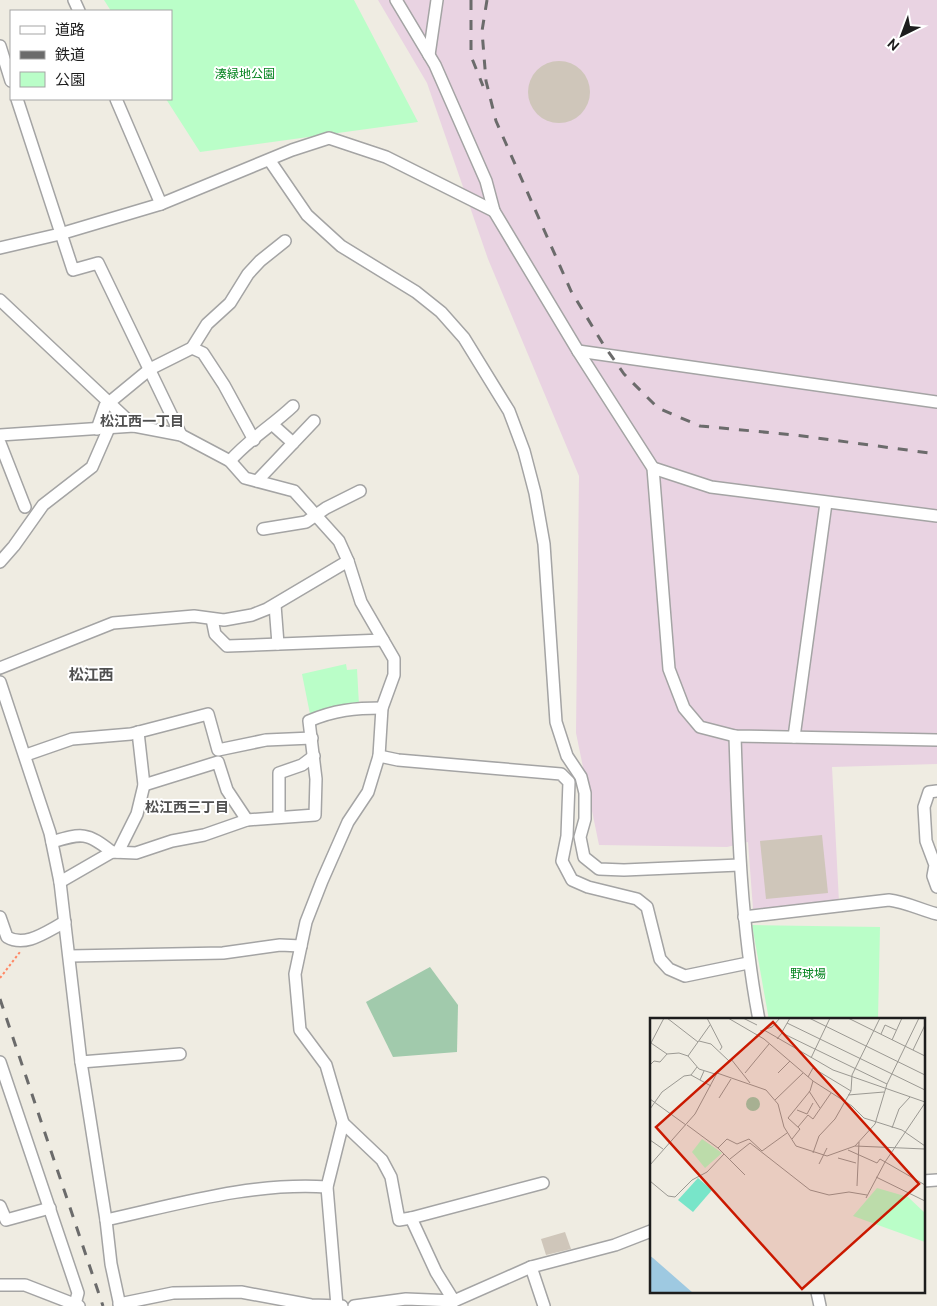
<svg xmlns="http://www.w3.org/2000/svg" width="937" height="1306" viewBox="0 0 937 1306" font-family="Ubuntu,'Noto Sans JP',sans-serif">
	<rect width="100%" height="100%" fill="#efece2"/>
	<polygon fill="#e9d3e2" points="378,0 937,0 937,764 832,767 839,902 753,909 748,842 727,847 599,845 576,733 579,476 488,259 427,83"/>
	<polygon fill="#a1caac" points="430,967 458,1005 457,1052 393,1057 366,1002"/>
	<g fill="#bafec8">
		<polygon points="104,0 354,0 418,122 200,152 166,99 171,99 171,11 111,11"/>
		<polygon points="346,664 347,670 357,669 359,705 314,716 310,714 302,674"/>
		<polygon points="752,925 880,927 878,1020 769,1020"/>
	</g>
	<g fill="#cfc6ba">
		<circle cx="559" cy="92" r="31"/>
		<polygon points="822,835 828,893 766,899 760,841"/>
		<polygon points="565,1232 571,1249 546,1255 541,1239"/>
	</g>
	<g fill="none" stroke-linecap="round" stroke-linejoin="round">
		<g stroke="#a4a4a4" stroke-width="14">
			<g id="minor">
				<polyline points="74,0 79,11"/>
				<polyline points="396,0 435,65 486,181 494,211 578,351 653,468 669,669 684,708 700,727 735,736 937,740"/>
				<polyline points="0,46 11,81"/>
				<polyline points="429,55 437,0"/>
				<polyline points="17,99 73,270 98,263 181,435"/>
				<polyline points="116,99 161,204"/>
				<polyline points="270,161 307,215 341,246 416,292 441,312 464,338 509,411 524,451 535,493 544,544 556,722 567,756 581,777 585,793 585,819 580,837 584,857 599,869 624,870 739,865"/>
				<polyline points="0,248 60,234 161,204 292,150 329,138 386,157 494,211"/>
				<polyline points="0,300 134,426"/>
				<polyline points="192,348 203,353 224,385 254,440"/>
				<polyline points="578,351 937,402"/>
				<polyline points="273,425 293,443"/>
				<polyline points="97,429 105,406 150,369 192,348 207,324 230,303 248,274 260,261 285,241"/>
				<polyline points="0,435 134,426 181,435 230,461 245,478 294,491 339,541 348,561 361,602 394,659 394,675 382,708 379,756 368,792 348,822 322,881 306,922 295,974 300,1030 326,1065 343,1123 327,1187 337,1306"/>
				<polyline points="0,443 25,507"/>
				<path d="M230,461C248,440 273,425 293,406"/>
				<polyline points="653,468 711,487 937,516"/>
				<polyline points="257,481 314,421"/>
				<polyline points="263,529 306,522 326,508 360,491"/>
				<polyline points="0,562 14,546 43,505 92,467 109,428"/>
				<polyline points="275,605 278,644"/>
				<polyline points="212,619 215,634 227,646 383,640"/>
				<polyline points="0,668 113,623 194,616 224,620 252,615 267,609 348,561"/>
				<polyline points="0,682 50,833 60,882 81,1062 106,1220 111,1264 120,1306"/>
				<path d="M735,736C738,831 741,926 759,1020"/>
				<polyline points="794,737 826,503"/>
				<polyline points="26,755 72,739 131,734 208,714 218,750 266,740 312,738"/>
				<polyline points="379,756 398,760 561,774 569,782 567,836 562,861 572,880 588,887 637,899 647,907 660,959 669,969 685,976 748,963"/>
				<polyline points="144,785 218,762 227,790 247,820"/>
				<polyline points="937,791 929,792 924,807 926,841 935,865 933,876 937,887"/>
				<polyline points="279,817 279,773 302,765 314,756"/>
				<path d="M52,842C82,833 87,832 112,852"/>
				<polyline points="118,852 137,814 144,785 138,732"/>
				<path d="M60,882L112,852L136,853L172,841L204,835L247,820L315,815L316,779L309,721C334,710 356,708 382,708"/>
				<path d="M0,917L7,937C26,948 47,931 65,922"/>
				<path d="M744,917L889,900C906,902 921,910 937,914"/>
				<polyline points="70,956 223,953 280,945 301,946"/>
				<polyline points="0,1062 78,1293 75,1304"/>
				<polyline points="81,1062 180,1054"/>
				<polyline points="343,1123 382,1160 391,1177 399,1220 411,1218 436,1272 454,1301"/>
				<polyline points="923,1181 937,1180"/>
				<polyline points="0,1206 6,1220 50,1208"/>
				<polyline points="411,1218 543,1183"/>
				<path d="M106,1220C179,1204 252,1182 327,1187"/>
				<polyline points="531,1267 544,1306"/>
				<polyline points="0,1285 25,1285 79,1306"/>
				<polyline points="817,1292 820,1306"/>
				<polyline points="119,1304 173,1293 241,1292 311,1305 342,1306"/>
				<polyline points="354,1306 406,1299 454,1301 531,1267 615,1245 651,1231"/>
			</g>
		</g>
		<polyline stroke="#ff8663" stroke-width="2" stroke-dasharray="2.5 2.5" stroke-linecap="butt" points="0,978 20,952"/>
		<use href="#minor" stroke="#fff" stroke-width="11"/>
		<g stroke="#6b6b6b" stroke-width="3" stroke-dasharray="10 10" stroke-linecap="butt">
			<polyline points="471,0 471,56 483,86"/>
			<polyline points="487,0 482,31 486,81 496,121 571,291 603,344 624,374 658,408 700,426 795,435 937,454"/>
			<polyline points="0,999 103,1306"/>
		</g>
	</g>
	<g text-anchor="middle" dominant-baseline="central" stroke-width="4" stroke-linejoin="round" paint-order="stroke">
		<g font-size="12" fill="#02831d" stroke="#fff">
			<text x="245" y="73">湊緑地公園</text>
			<text x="808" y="973">野球場</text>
		</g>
		<g font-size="14" font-weight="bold" fill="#505050" stroke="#fff">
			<text x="142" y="421">松江西一丁目</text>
			<text x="187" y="807">松江西三丁目</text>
		</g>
		<g font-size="15" font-weight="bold" fill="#505050" stroke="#fff">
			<text x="91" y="674">松江西</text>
		</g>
	</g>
	<g transform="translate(650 1018)">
		<rect width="275" height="275" fill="#efece2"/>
		<path d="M96 86a7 7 0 1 1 14 0a7 7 0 1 1-14 0Z" fill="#a1caac"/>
		<path d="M52,121L72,135L55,150L42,134ZM227,170L258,179L275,195V224L203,198Z" fill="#bafec8"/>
		<path d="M48,160L62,172L43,194L28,182Z" fill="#78e5c9"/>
		<path d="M0,238L3,240L43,275H0Z" fill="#9ec9e1"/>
		<path fill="none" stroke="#9b9993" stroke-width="1" d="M14,0L1,25L17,36M17,0L48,24M57,0L72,29L70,32M78,0L114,21L163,63L202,88L214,100L252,112L275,128M93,0L107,7M159,0L275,57M198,0L275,38M137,5L275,72M114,12L183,52L275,84M110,13L122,9L130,0M132,14L140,0M231,16L235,7L246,12M127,21L132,15L237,66M242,22L252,0M49,23L61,26L79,43M263,32L275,7M38,38L60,7M161,40L180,0M81,41L100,65M0,47L4,43L10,44L17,36L29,35L38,38L49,51L65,56M47,49L41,57L50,62M54,53L50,62L61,68M67,55L116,72L128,86L134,109L146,128L177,138L205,128L225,106L237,66L269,0M95,55L119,26M128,55L140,43M158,59L163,50L201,73M159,73L170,90M198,77L234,74M69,80L81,61M0,81L36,107M125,82L153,55M0,91L12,74L34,58L41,57M147,92L157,96L163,85M37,107L68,130L95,157M148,109L158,97L163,101L181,75M242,110L249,91L260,79M142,121L150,111L138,100L160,73L163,63M0,122L13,131M205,128L275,131M68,130L77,121L87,126L99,121L112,133L137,115M198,132L227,145L230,141L275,167M163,135L169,118L185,101L201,73L202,57L230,0M188,140L206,145M80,141L100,125L160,172L179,177L199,174L217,177M169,146L177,130M0,147L45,96L67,55L108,17M226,159L275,183M0,163L18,178L25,179L42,162L57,154L74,136M207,168L209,124M216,180L235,144L275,85"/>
		<path fill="#ca1900" fill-opacity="0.15" stroke="#ca1900" stroke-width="2.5" d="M123,4L269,166L152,271L6,109Z"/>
		<rect width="275" height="275" fill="none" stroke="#1d1d1d" stroke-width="2.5"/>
	</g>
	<rect x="10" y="10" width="162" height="90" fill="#ffffff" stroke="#a5a5a5"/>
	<rect x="20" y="26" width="25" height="8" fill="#ffffff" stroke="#a5a5a5"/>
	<text x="55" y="35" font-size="15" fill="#1d1d1d">道路</text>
	<rect x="20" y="51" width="25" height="8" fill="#6b6b6b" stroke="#a5a5a5"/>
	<text x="55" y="60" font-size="15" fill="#1d1d1d">鉄道</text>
	<rect x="20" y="72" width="25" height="15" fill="#bafec8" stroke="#a5a5a5"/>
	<text x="55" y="85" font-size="15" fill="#1d1d1d">公園</text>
	<g transform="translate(902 35) rotate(222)" stroke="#ffffff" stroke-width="4" paint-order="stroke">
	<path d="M0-4L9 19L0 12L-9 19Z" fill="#1d1d1d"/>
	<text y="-8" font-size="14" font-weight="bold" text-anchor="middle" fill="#1d1d1d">N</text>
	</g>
</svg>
